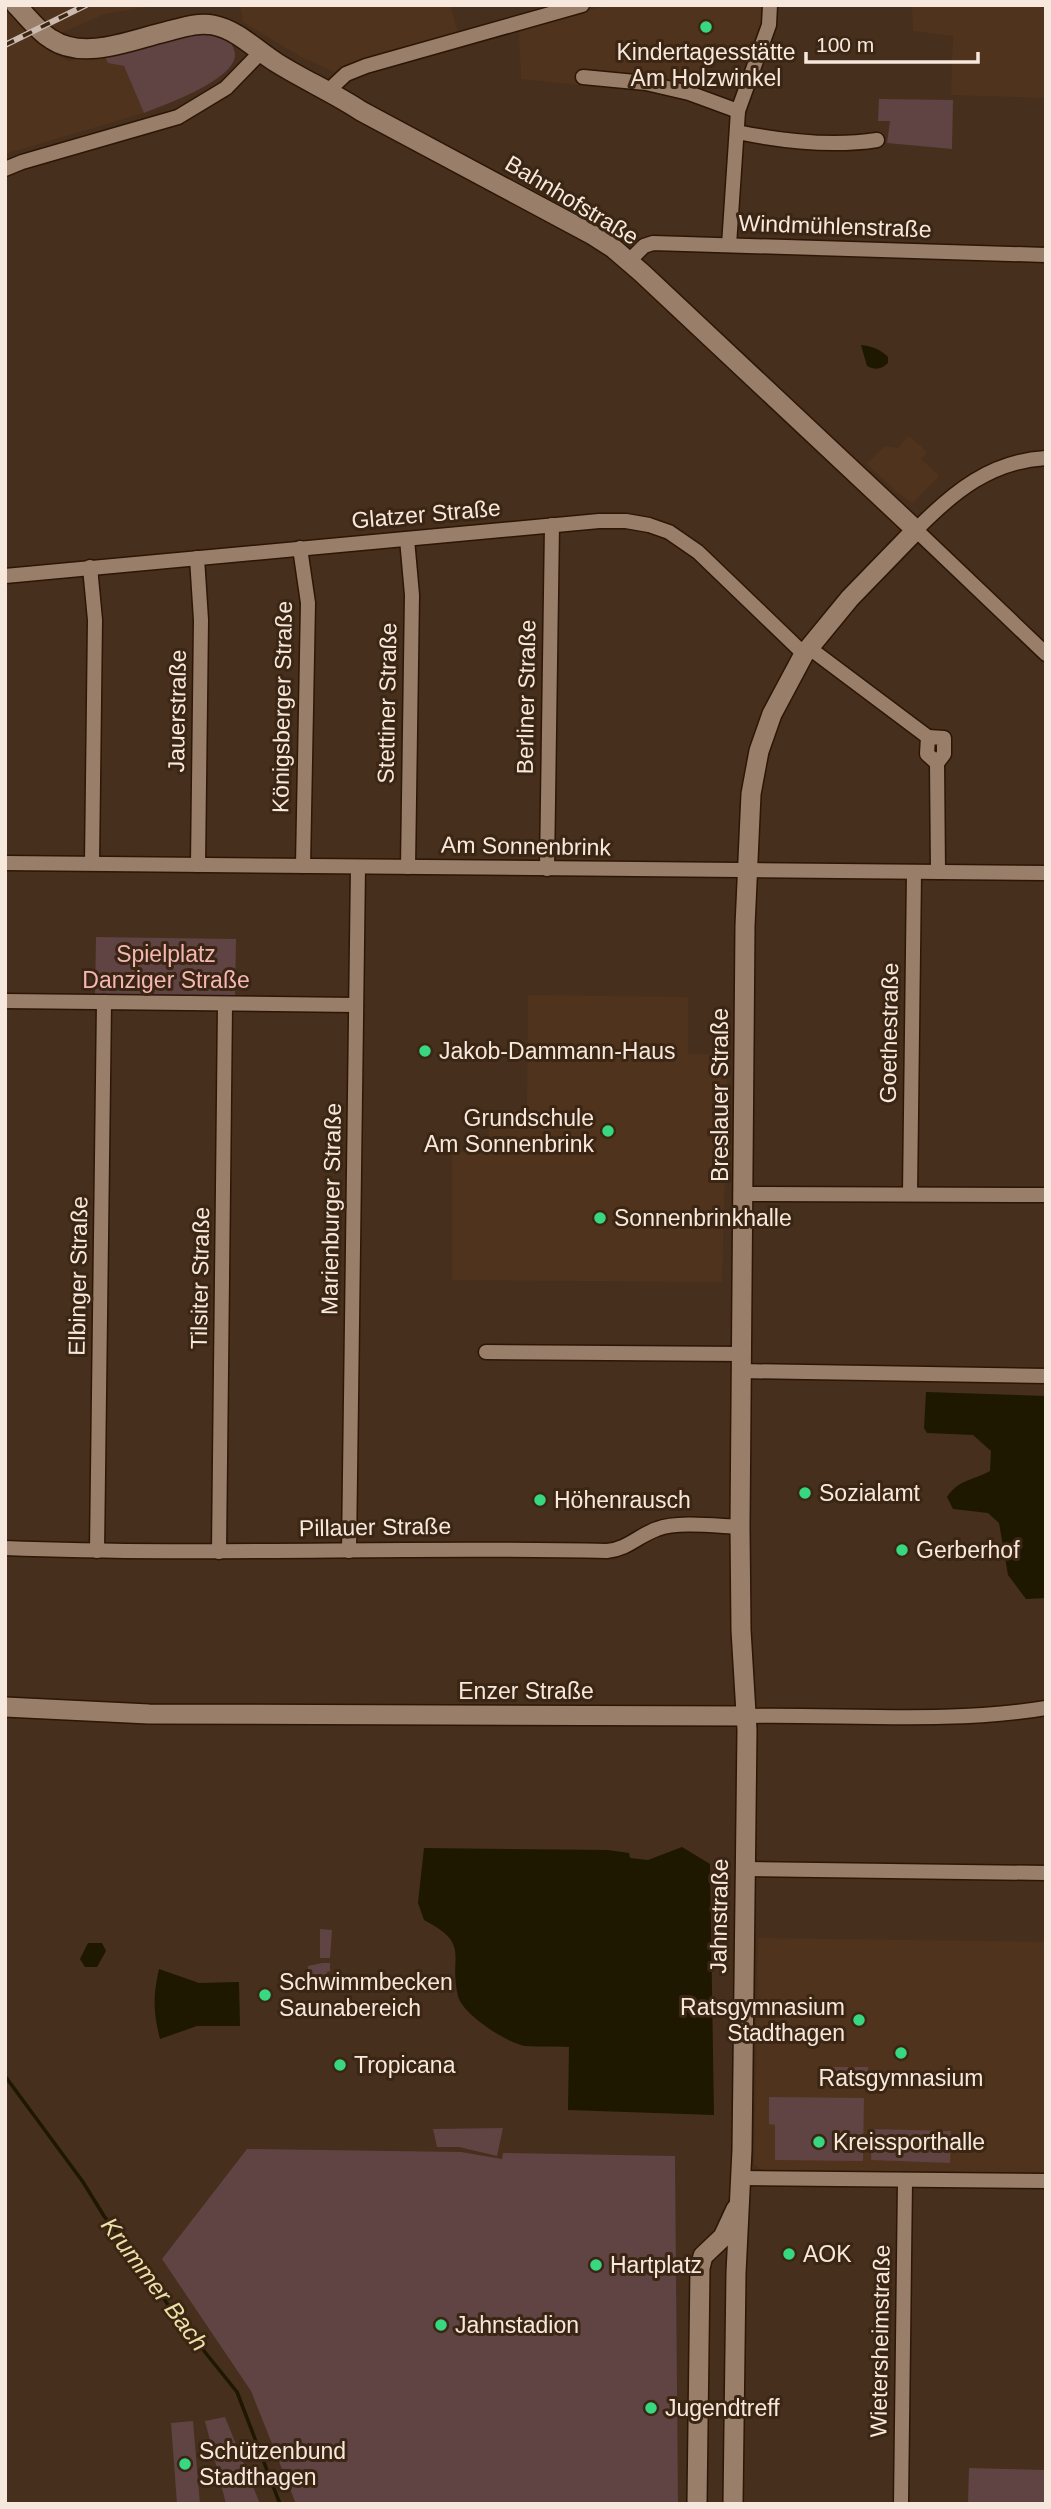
<svg xmlns="http://www.w3.org/2000/svg" width="1051" height="2509" viewBox="0 0 1051 2509" font-family="Arial,sans-serif">
	<rect width="100%" height="100%" fill="#462f1d"/>
	<g fill="#50331c">
		<polygon points="5,5 160,5 105,14 38,43 52,53 69,61 104,55 108,63 124,66 144,113 5,154"/>
		<polygon points="240,5 450,5 459,36 345,67 334,72 301,57 243,22"/>
		<polygon points="609,5 776,5 766,53 713,43 688,102 645,92 521,79 519,30"/>
		<polygon points="912,5 1046,5 1046,98 951,95 953,36 913,31"/>
		<polygon points="909,436 927,452 921,459 939,476 913,503 898,493 867,464 885,446 898,448"/>
		<polygon points="528,995 688,997 688,1054 728,1055 722,1282 452,1280 452,1152 488,1151 490,1111 527,1109"/>
		<polygon points="758,1938 1046,1942 1046,2173 763,2171 754,2164"/>
	</g>
	<g fill="#604343">
		<path d="M202,32L229,39C231,43 235,50 235,54C236,80 164,105 144,113L124,66L108,63L104,55C137,51 168,37 202,32Z"/>
		<polygon points="879,99 953,100 952,149 887,143 890,121 878,121"/>
		<polygon points="96,937 236,939 235,997 95,995"/>
		<polygon points="320,1929 332,1930 330,1958 320,1958"/>
		<polygon points="322,1963 330,1963 330,1971 327,1972 325,1979 327,1982 324,1985 308,1987 308,1966"/>
		<rect x="828" y="2067" width="40" height="18"/>
		<polygon points="769,2097 864,2098 863,2161 775,2160 775,2125 769,2124"/>
		<polygon points="503,2128 497,2156 459,2147 437,2147 433,2129"/>
		<polygon points="872,2129 951,2131 950,2163 871,2160"/>
		<polygon points="247,2149 461,2152 502,2159 503,2153 675,2156 678,2504 296,2504 251,2391 162,2259"/>
		<polygon points="225,2417 260,2504 226,2504 205,2421"/>
		<polygon points="193,2421 200,2504 177,2504 171,2423"/>
		<polygon points="969,2468 1046,2470 1046,2504 968,2504"/>
	</g>
	<g fill="#1e1800">
		<path d="M861,345C872,346 880,349 888,357V363C881,370 875,370 867,366Z"/>
		<path d="M926,1392L1046,1396V1598L1026,1599L1008,1575L999,1523L988,1513L953,1509L947,1497C959,1479 972,1481 990,1471L991,1451L973,1435L927,1433L924,1428Z"/>
		<path d="M682,1847L710,1864L714,2115L568,2110L569,2047C554,2046 539,2047 525,2046C507,2043 462,2014 458,1996C448,1955 472,1945 424,1920L418,1903L424,1848L608,1850L629,1853L630,1858L648,1860Z"/>
		<polygon points="88,1943 102,1943 106,1951 97,1967 85,1967 80,1959"/>
		<path d="M159,1969L199,1983L239,1982L240,2026H197L160,2039C153,2012 153,1996 159,1969Z"/>
	</g>
	<g fill="none" stroke-linecap="round" stroke-linejoin="round">
		<polyline stroke="#1e1800" stroke-width="3.5" points="5,2076 83,2182 104,2216 142,2265 172,2311 237,2392 280,2504"/>
		<g stroke="#2c1605" stroke-width="17">
			<g id="street">
				<polyline points="583,77 646,83 689,93 738,111"/>
				<polyline points="329,90 346,74 366,66 582,5"/>
				<path d="M737,132C781,141 832,147 877,140"/>
				<polyline points="5,169 22,162 178,117 226,88 261,52"/>
				<polyline points="729,245 738,111 769,25 770,5"/>
				<polyline points="629,261 644,246 653,243 1046,255"/>
				<path d="M1046,458C991,461 953,492 916,530L1046,654"/>
				<polyline points="407,539 412,595 408,867"/>
				<polyline points="300,548 308,603 303,866"/>
				<polyline points="197,558 201,620 198,865"/>
				<polyline points="90,567 95,620 92,863"/>
				<polyline points="5,576 599,521 626,521 649,525 669,532 698,552 804,654"/>
				<polyline points="808,647 928,737 927,754 937,763 938,872"/>
				<polyline points="928,737 944,738 944,754 937,763"/>
				<polyline points="5,863 1046,873"/>
				<polyline points="547,869 552,525"/>
				<polyline points="5,1001 356,1005"/>
				<polyline points="743,1194 1046,1195"/>
				<polyline points="910,1194 914,872"/>
				<polyline points="486,1352 742,1354"/>
				<polyline points="741,1371 1046,1376"/>
				<path d="M5,1548C206,1556 407,1546 607,1551C628,1549 639,1535 657,1529C678,1521 716,1526 740,1527"/>
				<polyline points="97,1551 104,1002"/>
				<polyline points="349,1551 358,867"/>
				<polyline points="219,1552 225,1005"/>
				<path d="M745,1716C843,1714 949,1724 1046,1708"/>
				<polyline points="745,1869 1046,1873"/>
				<polyline points="741,2178 1046,2181"/>
				<polyline points="901,2504 905,2180"/>
			</g>
		</g>
		<g stroke="#2c1605" stroke-width="22">
			<g id="secondary">
				<path d="M16,5C27,16 38,31 51,39C84,61 131,40 165,32C181,28 197,22 213,25C238,30 256,50 277,63C304,80 334,93 361,111L591,234L613,248L642,273L916,530L850,598L804,654L772,714L759,751L751,794L745,926L740,1527L741,1630L747,1730L742,2150L736,2273L733,2504"/>
				<polyline points="5,1707 149,1714 745,1716"/>
				<polyline points="697,2504 700,2268 703,2256 723,2237 736,2209"/>
			</g>
		</g>
		<use href="#street" stroke="#997e6a" stroke-width="14"/>
		<use href="#secondary" stroke="#997e6a" stroke-width="19"/>
		<g stroke="#cbbaad" stroke-width="6">
			<polyline id="rail" points="5,45 86,5"/>
		</g>
		<use href="#rail" stroke="#3b2513" stroke-width="3.5" stroke-dasharray="10" stroke-linecap="butt"/>
	</g>
	<g fill="#37d880" stroke="#3b2513" stroke-width="2.5">
		<circle cx="706" cy="27" r="7"/>
		<circle cx="425" cy="1051" r="7"/>
		<circle cx="608" cy="1131" r="7"/>
		<circle cx="600" cy="1218" r="7"/>
		<circle cx="805" cy="1493" r="7"/>
		<circle cx="540" cy="1500" r="7"/>
		<circle cx="902" cy="1550" r="7"/>
		<circle cx="265" cy="1995" r="7"/>
		<circle cx="859" cy="2020" r="7"/>
		<circle cx="901" cy="2053" r="7"/>
		<circle cx="340" cy="2065" r="7"/>
		<circle cx="819" cy="2142" r="7"/>
		<circle cx="789" cy="2254" r="7"/>
		<circle cx="596" cy="2265" r="7"/>
		<circle cx="441" cy="2325" r="7"/>
		<circle cx="651" cy="2408" r="7"/>
		<circle cx="185" cy="2464" r="7"/>
	</g>
	<g text-anchor="middle" dominant-baseline="central" stroke-width="6" stroke-linejoin="round" paint-order="stroke">
		<g font-size="23" fill="#f7e8dd" stroke="#3b2513" text-anchor="start">
			<text x="706" y="52" text-anchor="middle">Kindertagesstätte<tspan x="706" dy="26">Am Holzwinkel</tspan></text>
			<text x="439" y="1051">Jakob-Dammann-Haus</text>
			<text x="594" y="1118" text-anchor="end">Grundschule<tspan x="594" dy="26">Am Sonnenbrink</tspan></text>
			<text x="614" y="1218">Sonnenbrinkhalle</text>
			<text x="819" y="1493">Sozialamt</text>
			<text x="554" y="1500">Höhenrausch</text>
			<text x="916" y="1550">Gerberhof</text>
			<text x="279" y="1982">Schwimmbecken<tspan x="279" dy="26">Saunabereich</tspan></text>
			<text x="845" y="2007" text-anchor="end">Ratsgymnasium<tspan x="845" dy="26">Stadthagen</tspan></text>
			<text x="354" y="2065">Tropicana</text>
			<text x="901" y="2078" text-anchor="middle">Ratsgymnasium</text>
			<text x="833" y="2142">Kreissporthalle</text>
			<text x="803" y="2254">AOK</text>
			<text x="610" y="2265">Hartplatz</text>
			<text x="455" y="2325">Jahnstadion</text>
			<text x="665" y="2408">Jugendtreff</text>
			<text x="199" y="2451">Schützenbund<tspan x="199" dy="26">Stadthagen</tspan></text>
		</g>
		<g font-size="23" fill="#f7e8dd" stroke="#3b2513">
			<text transform="translate(572 200) rotate(31)">Bahnhofstraße</text>
			<text transform="translate(835 226) rotate(2)">Windmühlenstraße</text>
			<text transform="translate(426 514) rotate(-5)">Glatzer Straße</text>
			<text transform="translate(526 697) rotate(-89)">Berliner Straße</text>
			<text transform="translate(387 703) rotate(-89)">Stettiner Straße</text>
			<text transform="translate(282 707) rotate(-89)">Königsberger Straße</text>
			<text transform="translate(177 711) rotate(-89)">Jauerstraße</text>
			<text transform="translate(526 846) rotate(1)">Am Sonnenbrink</text>
			<text transform="translate(889 1033) rotate(-89)">Goethestraße</text>
			<text transform="translate(720 1095) rotate(-90)">Breslauer Straße</text>
			<text transform="translate(331 1209) rotate(-89)">Marienburger Straße</text>
			<text transform="translate(78 1276) rotate(-89)">Elbinger Straße</text>
			<text transform="translate(200 1278) rotate(-89)">Tilsiter Straße</text>
			<text transform="translate(375 1527) rotate(-1)">Pillauer Straße</text>
			<text x="526" y="1691">Enzer Straße</text>
			<text transform="translate(719 1916) rotate(-89)">Jahnstraße</text>
			<text transform="translate(880 2341) rotate(-89)">Wietersheimstraße</text>
		</g>
		<g font-size="23" fill="#f5b7b6" stroke="#3b2513">
			<text x="166" y="954">Spielplatz<tspan x="166" dy="26">Danziger Straße</tspan></text>
		</g>
		<g font-size="24" font-style="italic" fill="#ecdfa7" stroke="#3b2513">
			<text transform="translate(155 2284) rotate(53)">Krummer Bach</text>
		</g>
	</g>
	<rect width="1051" height="2509" fill="none" stroke="#f7e8dd" stroke-width="14"/>
	<path d="M806 52v10h172v-10" fill="none" stroke="#f7e8dd" stroke-width="3.5"/>
	<text x="816" y="52" font-size="21" fill="#f7e8dd" stroke="#3b2513" stroke-width="5" paint-order="stroke">100 m</text>
</svg>
